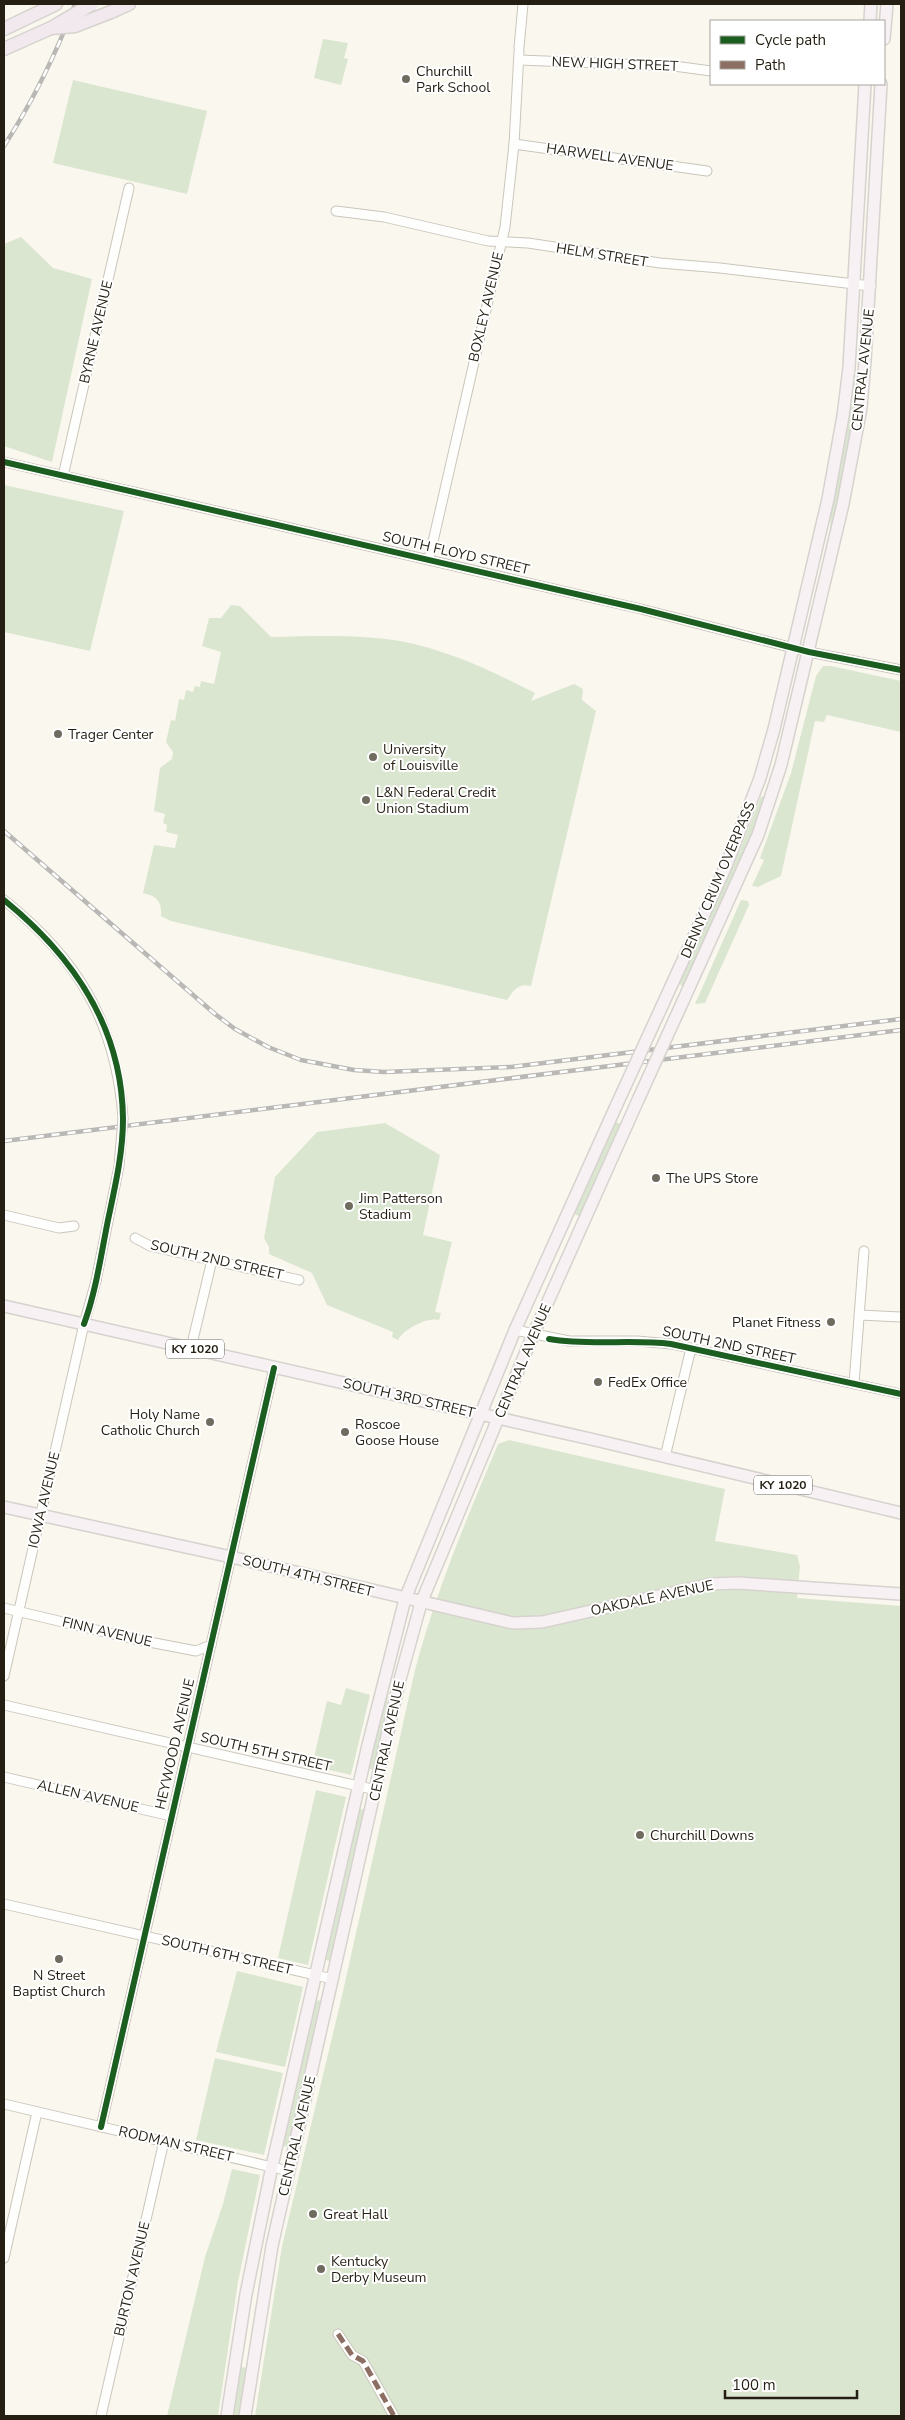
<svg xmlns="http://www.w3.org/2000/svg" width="905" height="2420" viewBox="0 0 905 2420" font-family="'Nunito Sans',sans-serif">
	<rect width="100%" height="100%" fill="#faf7ef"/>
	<g fill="#dbe6d0">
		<polygon points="323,39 348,43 344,58 348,59 341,85 314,78"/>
		<polygon points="73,80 207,111 187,194 53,163"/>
		<polygon points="21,237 53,268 92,279 52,462 4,446 4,244"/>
		<polygon points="856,363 852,433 829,542 831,512 847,432"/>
		<polygon points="4,485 124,511 90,651 4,632"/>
		<path d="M231,605L240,606L271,637C314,636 358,634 400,641C448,650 492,671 535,693L531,701L574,684L583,689L582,700L596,711L531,986C518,983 514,990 507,1000L171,921L161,916C162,902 157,896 143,893L154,845L175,848L178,835L166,832L167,825L163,823L165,814L154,811L160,768L172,759L173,752L166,742L171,720L175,721L179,699L184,700L186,690L193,692L195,686L200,687L201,681L214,684L221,652L202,646L209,618H221Z"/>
		<polygon points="823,666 831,666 901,681 901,732 827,715 824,722 815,721 781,876 758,887 752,886 764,860 760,858 791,773 816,676"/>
		<polygon points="761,796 765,798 750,839 684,987 679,984 740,850"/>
		<polygon points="741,900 748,901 749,905 705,1003 695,1004"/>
		<polygon points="616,1122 621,1124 579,1216 574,1214"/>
		<path d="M385,1123L440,1155L423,1235L452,1242L435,1312L441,1313L439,1320C427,1317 404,1329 398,1340L392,1337L393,1332L327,1305L312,1273L269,1254V1247L264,1238L275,1177L317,1132Z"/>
		<path d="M509,1440L725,1489L715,1541L797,1555L800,1566L797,1598L901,1606V2416H255L282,2246L341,2000L415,1670C436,1591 466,1520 498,1444Z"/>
		<polygon points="390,1680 391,1680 375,1770 369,1769"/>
		<polygon points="346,1688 370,1695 351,1775 312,1766 327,1701 341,1705"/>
		<polygon points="316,1790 346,1797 308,1965 278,1958"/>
		<polygon points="360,1809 366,1810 331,1961 326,1960"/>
		<polygon points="237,1971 303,1987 285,2067 216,2052"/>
		<polygon points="316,2000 322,2001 288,2147 283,2146"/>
		<polygon points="215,2058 283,2073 264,2155 196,2140"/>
		<polygon points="232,2169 260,2175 238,2282 218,2416 167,2416 205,2257 223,2204"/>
		<polygon points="241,2367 247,2368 240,2416 234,2416"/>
	</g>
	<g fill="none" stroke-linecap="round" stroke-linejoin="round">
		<g stroke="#cac6bc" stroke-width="11">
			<g id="minor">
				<polyline points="519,48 523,4"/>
				<polyline points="519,60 674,66 711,71"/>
				<polyline points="514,144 707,171"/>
				<polyline points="336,211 384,217 488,241 528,243 660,263 720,268 871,286"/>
				<polyline points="4,462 641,609 809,652 901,670"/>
				<polyline points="63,476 129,188"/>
				<polyline points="429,559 505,227 514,144 519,52"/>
				<path d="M4,900C78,959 116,1022 123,1118"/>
				<polyline points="4,1215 59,1228 74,1226"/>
				<polyline points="135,1238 150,1246 299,1280"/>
				<polyline points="859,1315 901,1317"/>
				<polyline points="515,1330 569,1341 637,1341 671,1344 901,1394"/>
				<polyline points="191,1348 212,1260"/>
				<polyline points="854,1384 864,1251"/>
				<polyline points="665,1457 691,1348"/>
				<polyline points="4,1608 134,1639 196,1651 211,1645"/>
				<polyline points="4,1676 84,1324 96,1281"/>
				<polyline points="4,1705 376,1790"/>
				<polyline points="4,1777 171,1816"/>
				<polyline points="4,1904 333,1979"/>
				<polyline points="4,2104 289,2171"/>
				<polyline points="101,2127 274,1368"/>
				<polyline points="4,2258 37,2112"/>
				<polyline points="338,2334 352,2355 363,2361 394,2416"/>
				<polyline points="101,2416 164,2141"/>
			</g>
		</g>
		<g stroke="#d6d3cf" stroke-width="14">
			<g id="major">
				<polyline points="870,21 871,4"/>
				<polyline points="884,39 887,4"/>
				<polyline points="683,1001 758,835 781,765 843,504 861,408 865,361 881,84"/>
				<polyline points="662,1006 726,866 760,778 774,729 828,499 843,416 849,368 865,84"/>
				<polyline points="4,1306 595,1440 901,1513"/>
				<polyline points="4,1507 231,1557 513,1623 542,1622 711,1584 738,1583 901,1594"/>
				<polyline points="227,2416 246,2294 272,2166 368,1745 405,1599 515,1330 617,1104"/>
				<polyline points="245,2416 272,2246 399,1683 421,1603 533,1335 638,1100"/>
			</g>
		</g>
		<g stroke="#d6d3cf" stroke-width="15">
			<g id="highway">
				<polyline points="111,12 129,4"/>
				<polyline points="4,29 56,4"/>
				<polyline points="4,49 51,28"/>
			</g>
		</g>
		<use href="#minor" stroke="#fefefd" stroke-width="9"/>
		<use href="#major" stroke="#f7f1f3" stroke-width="11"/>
		<use href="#highway" stroke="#f2e9ee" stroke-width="12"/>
		<g stroke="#b9b8b5" stroke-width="4.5">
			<g id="rail">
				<path d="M4,146C33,101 56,54 75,4"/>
				<polyline points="4,831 215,1014 235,1029 268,1047 301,1060 354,1070 384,1072 511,1067 901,1019"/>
				<polyline points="4,1141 901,1030"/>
			</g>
		</g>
		<use href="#rail" stroke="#fff" stroke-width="2.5" stroke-dasharray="8" stroke-linecap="butt"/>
		<g stroke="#cac6bc" stroke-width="11" stroke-linecap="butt">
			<polyline id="minor-bridge" points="96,1281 119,1166 123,1118"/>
		</g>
		<g stroke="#d6d3cf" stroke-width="14" stroke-linecap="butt">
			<g id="major-bridge">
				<polyline points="638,1100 683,1001"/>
				<polyline points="617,1104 662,1006"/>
			</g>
		</g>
		<g stroke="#d6d3cf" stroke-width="15" stroke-linecap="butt">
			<g id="highway-bridge">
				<polyline points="53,27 92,4"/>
				<polyline points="51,28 75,26 111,12"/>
			</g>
		</g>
		<use href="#minor-bridge" stroke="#fefefd" stroke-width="9"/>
		<use href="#major-bridge" stroke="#f7f1f3" stroke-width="11"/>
		<use href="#highway-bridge" stroke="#f2e9ee" stroke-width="12"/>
		<polyline stroke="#8d6e63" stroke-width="5" stroke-dasharray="10 5" stroke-linecap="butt" points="338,2334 352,2355 363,2361 394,2416"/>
		<g stroke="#fff" stroke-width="9">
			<g id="cycleway">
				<polyline points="4,462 641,609 809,652 901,670"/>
				<path d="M4,900C73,956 122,1026 123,1119C123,1153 115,1187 108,1220C101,1255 96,1291 84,1324"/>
				<path d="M549,1339C590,1346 631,1339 671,1344L901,1394"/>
				<polyline points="101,2127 274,1368"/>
			</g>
		</g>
		<use href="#cycleway" stroke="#1b5e20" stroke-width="6"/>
	</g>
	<g fill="#6f6b5f" stroke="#fff" stroke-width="2">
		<circle cx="406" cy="79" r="5"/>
		<circle cx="58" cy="734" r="5"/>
		<circle cx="373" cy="757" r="5"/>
		<circle cx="366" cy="800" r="5"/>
		<circle cx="656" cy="1178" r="5"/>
		<circle cx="349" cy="1206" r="5"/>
		<circle cx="831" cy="1322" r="5"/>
		<circle cx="598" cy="1382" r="5"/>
		<circle cx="210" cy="1422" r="5"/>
		<circle cx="345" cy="1432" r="5"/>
		<circle cx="640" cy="1835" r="5"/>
		<circle cx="59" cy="1959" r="5"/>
		<circle cx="313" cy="2214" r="5"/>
		<circle cx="321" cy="2269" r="5"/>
	</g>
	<g text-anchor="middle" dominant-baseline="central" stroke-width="4" stroke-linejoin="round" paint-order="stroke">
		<g fill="#fff" stroke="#666259" stroke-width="1">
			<rect x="166" y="1339.5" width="58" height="19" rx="4"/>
			<rect x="754" y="1475.5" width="58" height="19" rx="4"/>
		</g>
		<g font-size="12" font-weight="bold" fill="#241f12">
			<text x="195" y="1349">KY 1020</text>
			<text x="783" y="1485">KY 1020</text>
		</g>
		<g font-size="14" fill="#241f12" stroke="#fff">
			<text transform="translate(615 64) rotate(2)">NEW HIGH STREET</text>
			<text transform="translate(610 157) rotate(8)">HARWELL AVENUE</text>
			<text transform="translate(602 255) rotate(9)">HELM STREET</text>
			<text transform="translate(486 307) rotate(-77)">BOXLEY AVENUE</text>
			<text transform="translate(96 332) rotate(-77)">BYRNE AVENUE</text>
			<text transform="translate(863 370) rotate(-84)">CENTRAL AVENUE</text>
			<text transform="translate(456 553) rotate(13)">SOUTH FLOYD STREET</text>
			<text transform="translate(718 880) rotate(-67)">DENNY CRUM OVERPASS</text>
			<text transform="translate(217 1260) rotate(13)">SOUTH 2ND STREET</text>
			<text transform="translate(729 1345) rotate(12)">SOUTH 2ND STREET</text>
			<text transform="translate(523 1361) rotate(-67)">CENTRAL AVENUE</text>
			<text transform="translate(409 1398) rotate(13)">SOUTH 3RD STREET</text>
			<text transform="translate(44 1500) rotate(-77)">IOWA AVENUE</text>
			<text transform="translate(308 1576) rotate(14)">SOUTH 4TH STREET</text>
			<text transform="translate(652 1598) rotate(-12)">OAKDALE AVENUE</text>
			<text transform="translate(107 1632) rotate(13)">FINN AVENUE</text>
			<text transform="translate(387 1741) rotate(-78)">CENTRAL AVENUE</text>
			<text transform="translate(175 1744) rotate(-77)">HEYWOOD AVENUE</text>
			<text transform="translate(266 1752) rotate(13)">SOUTH 5TH STREET</text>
			<text transform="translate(88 1796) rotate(13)">ALLEN AVENUE</text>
			<text transform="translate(227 1955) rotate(13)">SOUTH 6TH STREET</text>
			<text transform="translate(297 2136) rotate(-77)">CENTRAL AVENUE</text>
			<text transform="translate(176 2144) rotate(13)">RODMAN STREET</text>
			<text transform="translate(132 2279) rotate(-77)">BURTON AVENUE</text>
		</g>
		<g font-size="14" fill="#241f12" stroke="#fff" text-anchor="start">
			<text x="416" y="71">Churchill<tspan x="416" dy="16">Park School</tspan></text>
			<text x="68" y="734">Trager Center</text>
			<text x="383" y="749">University<tspan x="383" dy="16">of Louisville</tspan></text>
			<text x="376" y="792">L&amp;N Federal Credit<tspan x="376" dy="16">Union Stadium</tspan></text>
			<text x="666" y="1178">The UPS Store</text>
			<text x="359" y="1198">Jim Patterson<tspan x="359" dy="16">Stadium</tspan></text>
			<text x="821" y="1322" text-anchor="end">Planet Fitness</text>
			<text x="608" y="1382">FedEx Office</text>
			<text x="200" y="1414" text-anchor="end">Holy Name<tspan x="200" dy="16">Catholic Church</tspan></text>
			<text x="355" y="1424">Roscoe<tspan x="355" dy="16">Goose House</tspan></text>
			<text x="650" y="1835">Churchill Downs</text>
			<text x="59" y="1975" text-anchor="middle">N Street<tspan x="59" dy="16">Baptist Church</tspan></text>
			<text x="323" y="2214">Great Hall</text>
			<text x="331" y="2261">Kentucky<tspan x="331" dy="16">Derby Museum</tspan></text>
		</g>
	</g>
	<rect width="905" height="2420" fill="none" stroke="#241f12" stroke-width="10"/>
	<rect x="710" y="20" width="175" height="65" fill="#ffffff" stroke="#a7a5a0"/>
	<rect x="720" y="36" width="25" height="8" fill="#1b5e20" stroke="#a7a5a0"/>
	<text x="755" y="45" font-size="15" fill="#241f12">Cycle path</text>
	<rect x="720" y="61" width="25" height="8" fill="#8d6e63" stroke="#a7a5a0"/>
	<text x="755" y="70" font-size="15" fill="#241f12">Path</text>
	<path d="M725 2390v8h132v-8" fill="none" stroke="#241f12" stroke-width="2.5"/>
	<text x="732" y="2390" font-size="15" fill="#241f12" stroke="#ffffff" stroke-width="4" paint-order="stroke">100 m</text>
</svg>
